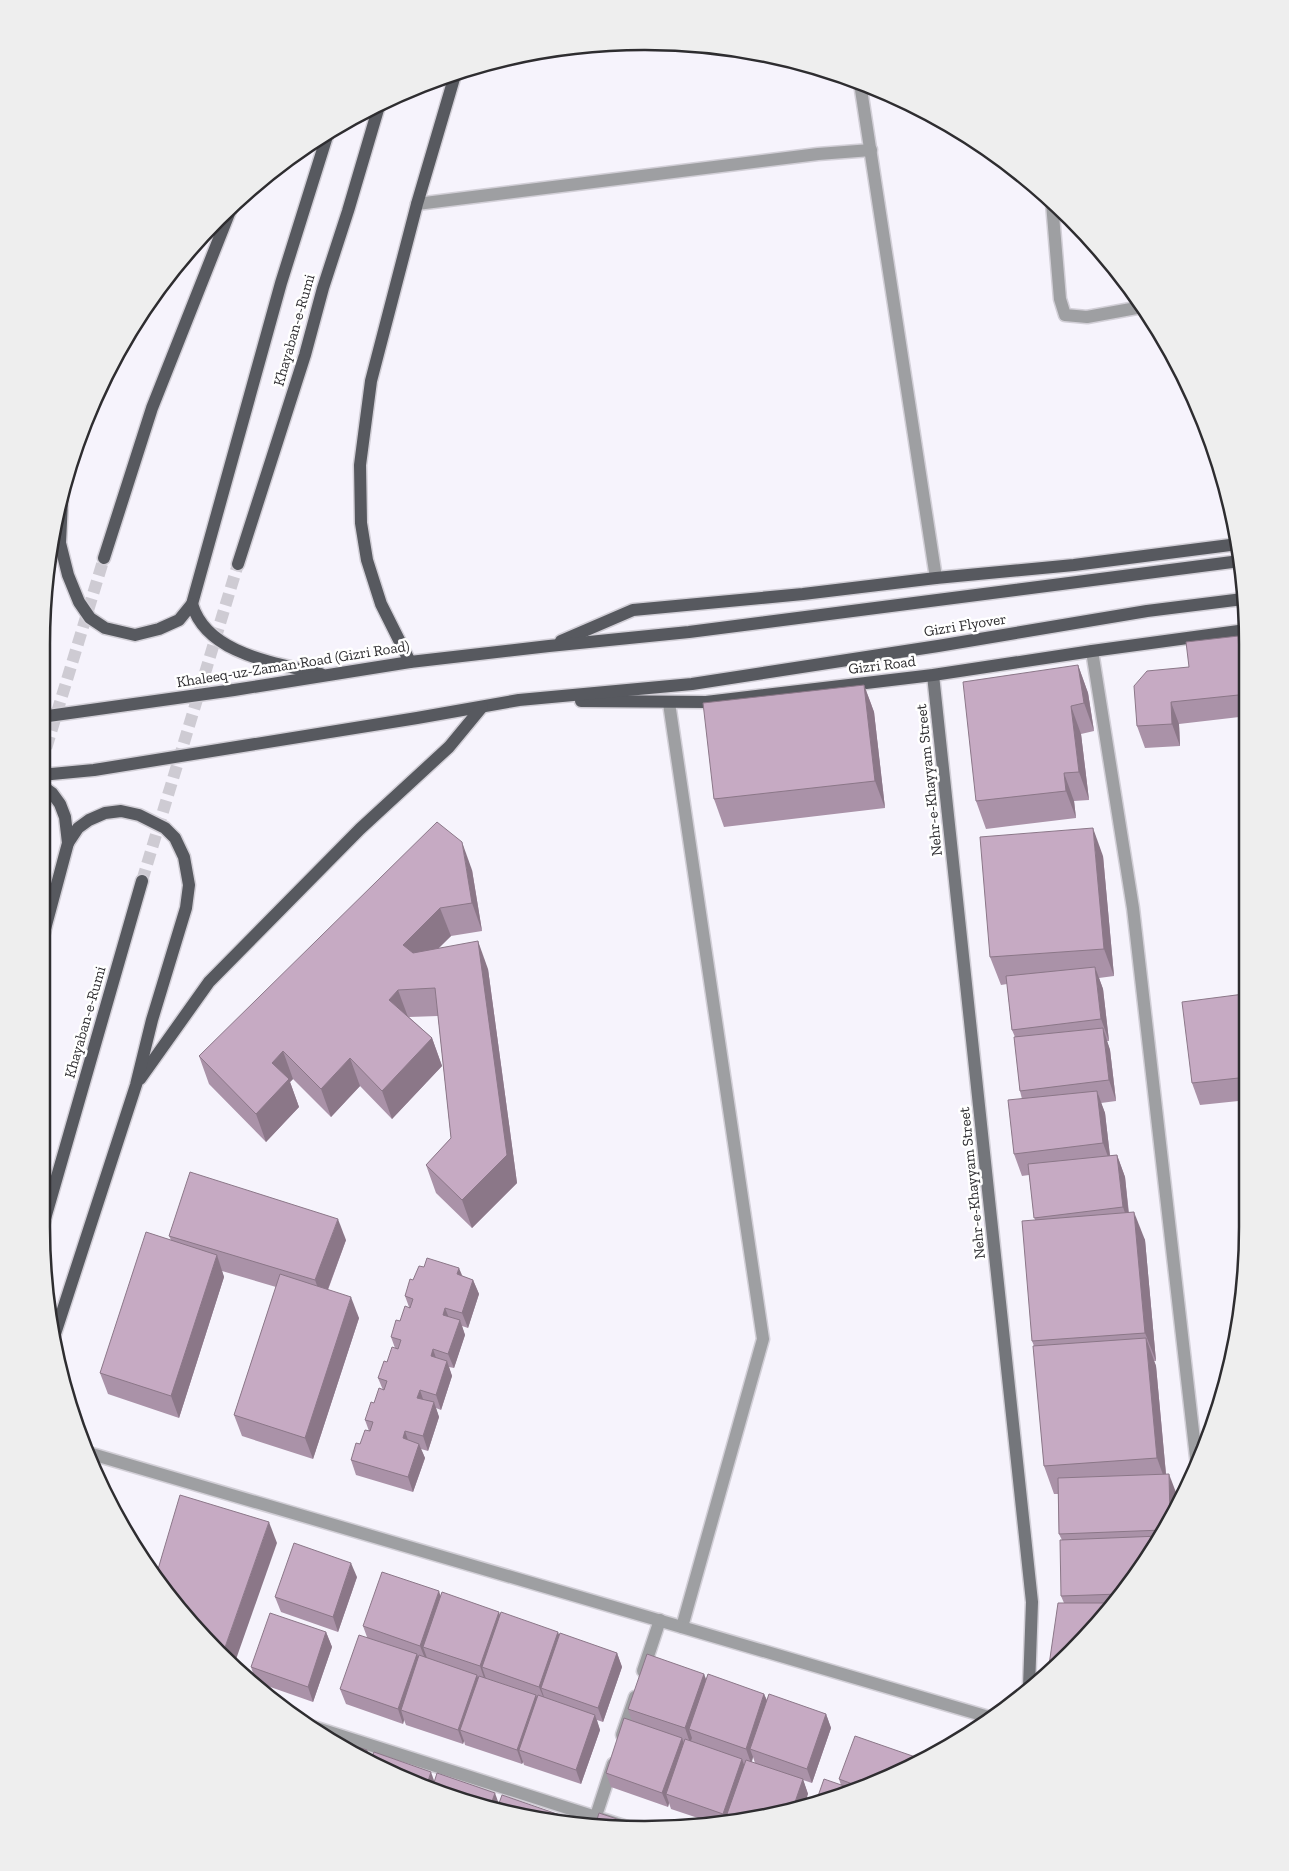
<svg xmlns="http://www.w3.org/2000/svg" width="1289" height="1871" viewBox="0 0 1289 1871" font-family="'Zilla Slab',serif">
	<rect width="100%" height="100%" fill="#f6f3fc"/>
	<path fill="#f6d2dc" d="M41,825C53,841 45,865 41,883Z"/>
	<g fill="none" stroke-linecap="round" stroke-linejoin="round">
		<g stroke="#cecbd3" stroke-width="12" stroke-dasharray="12 6" stroke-linecap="butt">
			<polyline points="41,765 104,558"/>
			<polyline points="142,881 238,564"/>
		</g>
		<g stroke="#d2cfd7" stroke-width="15">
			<g id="lane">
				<polyline points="643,1671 660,1620"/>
				<polyline points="304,1724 627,1827"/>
				<polyline points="622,1735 635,1697"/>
				<polyline points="593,1825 613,1764"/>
			</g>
		</g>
		<g stroke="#d2cfd7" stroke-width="15">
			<g id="street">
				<polyline points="860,83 936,578"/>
				<polyline points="1052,203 1060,299 1065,315 1087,317 1142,307"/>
				<polyline points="417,204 818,154 871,150"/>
				<polyline points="1092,651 1133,908 1197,1466"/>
				<polyline points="669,703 763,1339 682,1627"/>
				<polyline points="85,1452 992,1718"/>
			</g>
		</g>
		<g stroke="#d2cfd7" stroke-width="15">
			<polyline id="secondary" points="933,675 1032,1602 1029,1687"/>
		</g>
		<g stroke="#d2cfd7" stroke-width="15">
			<g id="primary">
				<polyline points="95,402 111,366"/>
				<polyline points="62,501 60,543 68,575 79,602 90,618 105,628 135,635 159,629 179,620 192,604 281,283 328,133"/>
				<polyline points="104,558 152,408 232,206"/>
				<polyline points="238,564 305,355 323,288 348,211 379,106"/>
				<path d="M192,604C207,655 277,663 321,674"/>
				<polyline points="561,641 633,610 803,594 936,578 1074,565 1238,544"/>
				<polyline points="410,662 381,604 367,560 361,523 360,465 371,381 417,204 455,75"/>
				<polyline points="581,701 706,702 933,675 1092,651 1246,630"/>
				<polyline points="41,717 234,690 410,662 549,646 689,632 1240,561"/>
				<polyline points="41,775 94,770 417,718 519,700 692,684 938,646 1147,611 1243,599"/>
				<polyline points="41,944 68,843 65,817 60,804 52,793 41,785"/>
				<polyline points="140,1079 209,982 360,829 449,747 482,707"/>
				<polyline points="42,1229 142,881"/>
				<polyline points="55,1334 136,1085 152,1020 186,908 189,885 184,857 175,838 165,828 139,815 121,811 105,813 89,820 78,828 68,843"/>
			</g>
		</g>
		<use href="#lane" stroke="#9e9fa2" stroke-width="12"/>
		<use href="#street" stroke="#9e9fa2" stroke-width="12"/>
		<use href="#secondary" stroke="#74767b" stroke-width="12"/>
		<use href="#primary" stroke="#57595f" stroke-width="12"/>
	</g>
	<g fill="#aa92a8" fill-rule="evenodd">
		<polygon points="1248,644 1248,716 1179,724 1180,746 1145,748 1137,726 1189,667"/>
		<polygon points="1078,665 1088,693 1094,731 1081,734 1089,800 1074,801 1076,818 986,829 976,801"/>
		<polygon points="864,685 874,712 885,808 724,827 714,799"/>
		<polygon points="1103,856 1114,976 1099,978 1103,989 1109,1041 1107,1041 1110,1050 1116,1101 1101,1103 1105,1113 1110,1156 1117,1155 1125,1177 1129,1213 1145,1240 1156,1361 1154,1361 1156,1366 1166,1474 1177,1495 1177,1504 1146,1562 1071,1653 1064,1603 1061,1596 1062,1540 1059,1534 1058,1494 1054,1494 1044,1466 1034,1346 1032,1341 1035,1220 1029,1175 1022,1176 1014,1154 1022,1099 1020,1091 1015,1037 1012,1030 1007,984 1001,985 990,957"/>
		<polygon points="472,870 482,931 451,936 438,948 488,969 517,1183 472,1228 436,1193 426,1165 451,1138 438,1016 409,1017 432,1038 442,1066 392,1119 360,1086 331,1117 293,1079 290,1082 299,1107 266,1142 209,1084 199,1056"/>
		<polygon points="1244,994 1248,1004 1248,1100 1200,1105 1192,1083"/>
		<polygon points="169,1236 346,1240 328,1290 359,1318 313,1459 242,1436 234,1415 276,1287 222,1271 224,1277 179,1418 108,1394 100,1373 171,1240"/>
		<polygon points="462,1276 473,1280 479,1294 468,1328 462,1326 465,1335 454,1368 449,1367 452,1376 441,1410 436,1408 439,1417 428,1451 421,1449 425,1458 413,1492 356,1475 351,1460 360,1444 369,1431 365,1420 374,1403 383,1390 378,1378 395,1348 391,1337 400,1321 409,1307 405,1296 413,1280"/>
		<polygon points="357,1577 338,1632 281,1612 275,1597"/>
		<polygon points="441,1596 559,1635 617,1653 622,1667 603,1722 597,1720 600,1730 581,1784 524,1765 523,1762 522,1764 465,1745 464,1741 463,1744 406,1725 404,1720 403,1724 346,1704 340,1689 367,1637 363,1626"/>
		<polygon points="326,1632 332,1647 313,1702 256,1682 251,1667"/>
		<path d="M704,1674L706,1679L764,1694L767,1700L826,1714L831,1728L812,1783L803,1780L808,1794L762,1818L716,1824L671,1809L669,1803L668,1807L611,1787L606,1773L632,1721L628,1709ZM753,1757L755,1763L752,1762Z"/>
		<polygon points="912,1767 817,1799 841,1785 839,1779"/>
	</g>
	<g fill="#8b7788">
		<polygon points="1078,665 1088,693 1094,731 1084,703"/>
		<polygon points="864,685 874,712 885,808 875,781"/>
		<polygon points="1171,702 1179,724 1180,746 1172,724"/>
		<polygon points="1071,706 1081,734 1089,800 1079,772"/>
		<polygon points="1064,773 1074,801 1076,818 1066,791"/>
		<polygon points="1093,828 1103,856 1114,976 1104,949"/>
		<polygon points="462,842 472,870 482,931 472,903"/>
		<polygon points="440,908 451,936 414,973 403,945"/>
		<polygon points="478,941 488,969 517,1183 472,1228 462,1200"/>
		<polygon points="1095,967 1103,989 1109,1041 1101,1019"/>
		<polygon points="398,990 408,1017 389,1000"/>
		<polygon points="1244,994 1248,1004 1248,1024"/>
		<polygon points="1103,1028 1110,1050 1116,1101 1109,1080"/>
		<polygon points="432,1038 442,1066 392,1119 382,1091"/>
		<polygon points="283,1051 293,1079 290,1082 299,1107 266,1142 256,1114 272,1063"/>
		<polygon points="350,1058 360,1086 331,1117 321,1089"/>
		<polygon points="1097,1091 1105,1113 1111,1165 1103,1143"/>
		<polygon points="1117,1155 1125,1177 1130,1228 1123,1207"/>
		<polygon points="1134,1212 1145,1240 1156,1361 1145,1333"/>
		<polygon points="338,1219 346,1240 323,1302 315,1280"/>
		<polygon points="217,1255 224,1277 179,1418 171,1396"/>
		<polygon points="459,1268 465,1282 457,1274"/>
		<polygon points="473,1280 479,1294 468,1328 462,1313"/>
		<polygon points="351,1297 359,1318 313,1459 305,1438"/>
		<polygon points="445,1308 451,1323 443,1315"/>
		<polygon points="460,1320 465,1335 454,1368 448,1354"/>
		<polygon points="1146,1338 1156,1366 1167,1486 1157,1458"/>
		<polygon points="433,1349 438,1364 431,1356"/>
		<polygon points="447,1361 452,1376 441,1410 436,1395"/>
		<polygon points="420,1390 425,1405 417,1398"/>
		<polygon points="434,1402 439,1417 428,1451 423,1436"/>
		<polygon points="405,1431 410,1446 403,1438"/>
		<polygon points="419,1444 425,1458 413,1492 408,1477"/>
		<polygon points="1169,1474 1177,1495 1177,1504 1170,1517"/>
		<polygon points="269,1522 277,1543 234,1665 223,1653"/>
		<polygon points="351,1563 357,1577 338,1632 333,1617"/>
		<polygon points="439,1591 444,1606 423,1647 427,1658 426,1661 420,1646"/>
		<polygon points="499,1612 504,1626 482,1667 486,1679 485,1681 480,1666"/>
		<polygon points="326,1632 332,1647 313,1702 308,1687"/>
		<polygon points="558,1632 564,1647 541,1688 545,1700 545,1701 539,1687"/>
		<polygon points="617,1653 622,1667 603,1722 598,1708"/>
		<polygon points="417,1654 422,1669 401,1710 404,1720 403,1724 398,1709"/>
		<polygon points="704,1674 709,1689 689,1729 692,1738 690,1743 685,1728"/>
		<polygon points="477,1675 482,1690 460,1730 464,1741 463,1744 458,1730"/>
		<polygon points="764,1694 770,1709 750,1749 753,1757 751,1763 746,1749"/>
		<polygon points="536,1695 541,1710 519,1750 523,1762 522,1764 517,1750"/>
		<polygon points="826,1714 831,1728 812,1783 807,1769"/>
		<polygon points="595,1715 600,1730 581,1784 576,1770"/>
		<polygon points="682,1738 687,1753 666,1794 669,1803 668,1807 662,1793"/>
		<polygon points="367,1750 371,1761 364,1758"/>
		<polygon points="742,1759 747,1773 727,1814 730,1822 726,1823 723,1814"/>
		<polygon points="431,1772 436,1786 435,1790 426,1787"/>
		<polygon points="803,1779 808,1794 805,1804 793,1808"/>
		<polygon points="495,1793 500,1807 491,1804"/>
		<polygon points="560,1815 563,1824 557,1822"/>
	</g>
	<g fill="#c6aac3" stroke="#8b7788">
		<polygon points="1247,635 1248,644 1248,694 1171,702 1172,724 1137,726 1134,686 1147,671 1189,667 1186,642"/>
		<polygon points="1078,665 1084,703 1071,706 1079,772 1064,773 1066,791 976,801 963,682"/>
		<polygon points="864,685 875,781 714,799 703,703"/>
		<polygon points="437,822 462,842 472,903 440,908 403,945 413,953 478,941 507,1155 462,1200 426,1165 451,1138 435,988 398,990 389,1000 432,1038 382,1091 350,1058 321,1089 283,1051 272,1063 289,1079 256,1114 199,1056"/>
		<polygon points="1093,828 1104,949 990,957 980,837"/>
		<polygon points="1248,872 1248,947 1240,873"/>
		<polygon points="1095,967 1101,1019 1012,1030 1006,976"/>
		<polygon points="1244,994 1248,1024 1248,1077 1192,1083 1182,1002"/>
		<polygon points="1103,1028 1109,1080 1020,1091 1014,1037"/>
		<polygon points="1097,1091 1103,1143 1014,1154 1008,1100"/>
		<polygon points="1117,1155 1123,1207 1034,1218 1028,1164"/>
		<polygon points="190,1172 338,1219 315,1280 169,1236"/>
		<polygon points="1134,1212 1145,1333 1032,1341 1022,1221"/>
		<polygon points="146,1232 217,1255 171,1396 100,1373"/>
		<polygon points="427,1258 459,1268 457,1274 473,1280 462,1313 445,1308 443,1315 460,1320 448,1354 433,1349 431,1356 447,1361 436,1395 420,1390 417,1398 434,1402 423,1436 405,1431 403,1438 419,1444 408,1477 351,1460 356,1443 360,1444 365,1430 370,1431 373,1422 365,1420 371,1402 374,1403 379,1388 384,1390 387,1381 378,1378 384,1361 387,1362 392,1347 398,1349 401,1340 391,1337 396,1320 400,1321 405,1306 410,1308 413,1299 405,1296 410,1279 413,1280 419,1266 424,1267"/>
		<polygon points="280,1274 351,1297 305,1438 234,1415"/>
		<polygon points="1146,1338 1157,1458 1044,1466 1033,1346"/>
		<polygon points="1169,1474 1170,1517 1163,1530 1059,1534 1058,1478"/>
		<polygon points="180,1495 269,1522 223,1653 156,1576"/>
		<polygon points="1160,1536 1146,1562 1120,1594 1061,1596 1060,1540"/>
		<polygon points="294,1543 351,1563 333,1617 275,1597"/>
		<polygon points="382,1572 439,1591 420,1646 363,1626"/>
		<polygon points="442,1592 499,1612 480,1666 423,1647"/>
		<polygon points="1058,1603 1112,1603 1071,1653 1048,1672"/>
		<polygon points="501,1612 558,1632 539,1687 482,1667"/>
		<polygon points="270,1613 326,1632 308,1687 251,1667"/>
		<polygon points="560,1633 617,1653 598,1708 541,1688"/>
		<polygon points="359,1635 417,1654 398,1709 340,1689"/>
		<polygon points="647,1654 704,1674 685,1728 628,1709"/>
		<polygon points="419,1655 477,1675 458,1730 401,1710"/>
		<polygon points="708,1674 764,1694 746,1749 689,1729"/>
		<polygon points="479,1676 536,1695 517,1750 460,1730"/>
		<polygon points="769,1694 826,1714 807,1769 750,1749"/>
		<polygon points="538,1695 595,1715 576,1770 519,1750"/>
		<polygon points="624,1718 682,1738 662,1793 606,1773"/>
		<polygon points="322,1735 367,1750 364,1758"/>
		<polygon points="855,1736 924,1760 912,1767 858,1786 839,1779"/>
		<polygon points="685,1739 742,1759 723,1814 666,1794"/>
		<polygon points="374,1752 431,1772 426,1787 413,1784 370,1761"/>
		<polygon points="746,1760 803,1779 793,1808 762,1818 744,1820 727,1814"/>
		<polygon points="437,1773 495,1793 491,1804 432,1789"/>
		<polygon points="824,1779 850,1788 817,1799"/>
		<polygon points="502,1795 560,1815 557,1822 498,1806"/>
		<polygon points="599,1813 641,1827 595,1826"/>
	</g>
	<g text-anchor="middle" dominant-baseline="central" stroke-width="5" stroke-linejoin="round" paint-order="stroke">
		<g font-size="15" fill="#2e2d30" stroke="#fff">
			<text transform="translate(294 330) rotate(-74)">Khayaban-e-Rumi</text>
			<text transform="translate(965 625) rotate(-9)">Gizri Flyover</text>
			<text transform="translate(293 664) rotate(-9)">Khaleeq-uz-Zaman Road (Gizri Road)</text>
			<text transform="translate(882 665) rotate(-7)">Gizri Road</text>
			<text transform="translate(929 780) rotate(-96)">Nehr-e-Khayyam Street</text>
			<text transform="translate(85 1022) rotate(-74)">Khayaban-e-Rumi</text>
			<text transform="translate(972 1183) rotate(-96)">Nehr-e-Khayyam Street</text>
		</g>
	</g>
	<path d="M0 0H1289V1871H0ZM644 50H645A594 594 0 0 1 1239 644V1227A594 594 0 0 1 645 1821H644A594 594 0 0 1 50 1227V644A594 594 0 0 1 644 50Z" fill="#eee" fill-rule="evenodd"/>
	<path fill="none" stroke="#2e2d30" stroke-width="2.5" d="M644 50H645A594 594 0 0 1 1239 644V1227A594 594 0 0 1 645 1821H644A594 594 0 0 1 50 1227V644A594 594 0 0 1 644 50Z"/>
</svg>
